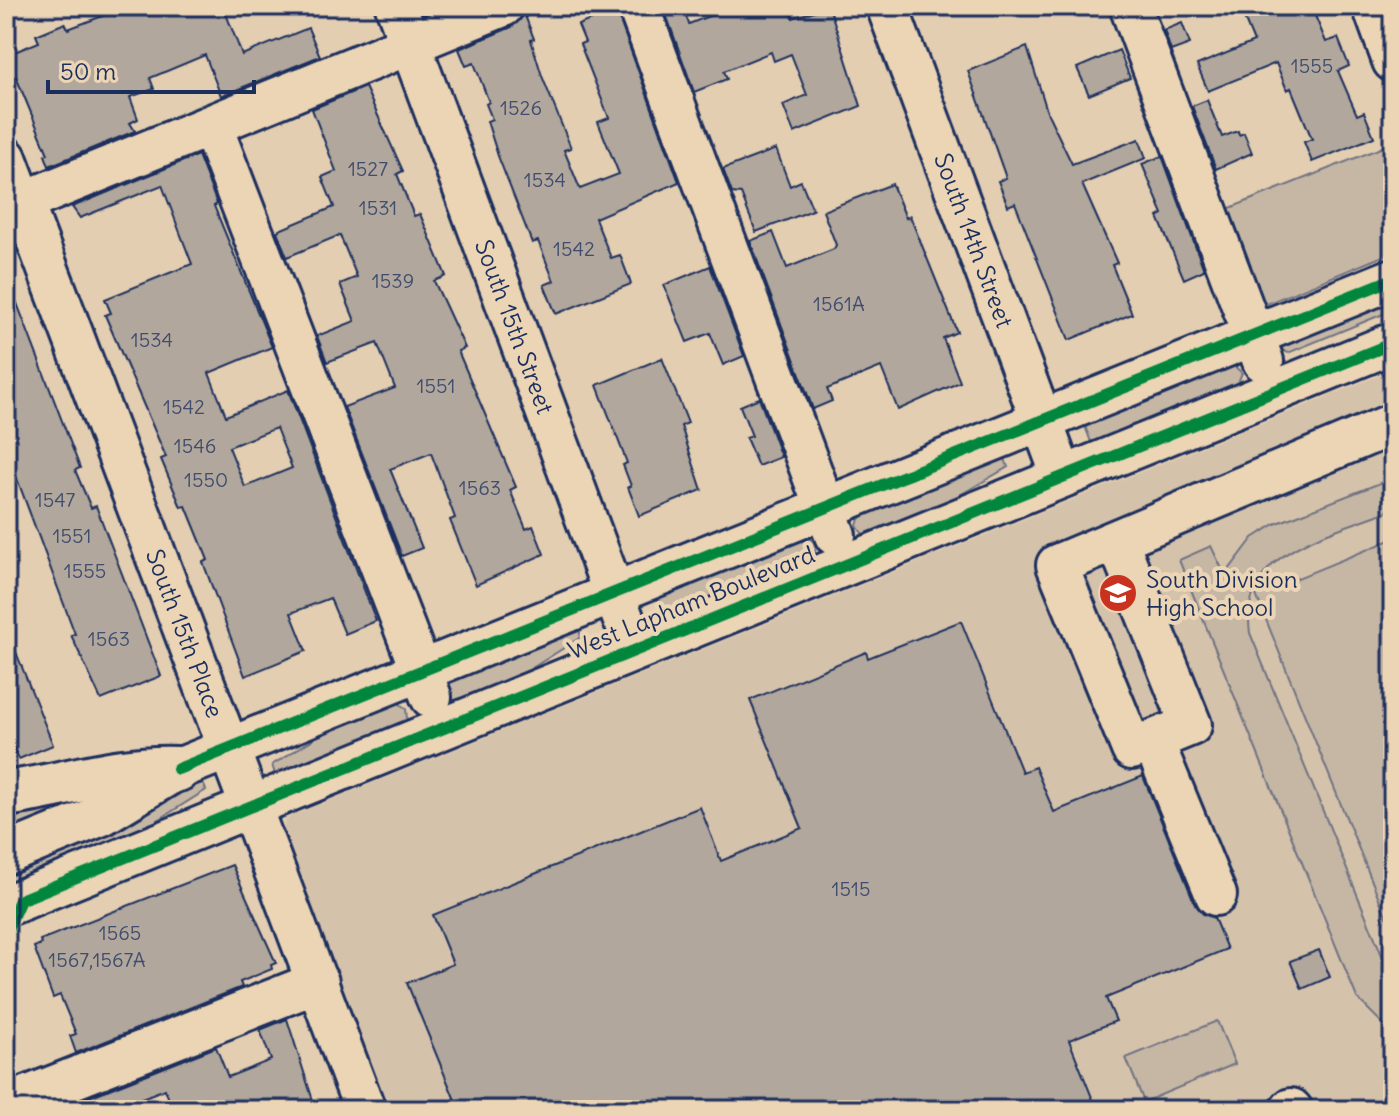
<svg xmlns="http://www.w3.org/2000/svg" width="1399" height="1116" viewBox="0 0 1399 1116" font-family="Delius,sans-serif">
	<rect width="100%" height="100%" fill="#e4ceb1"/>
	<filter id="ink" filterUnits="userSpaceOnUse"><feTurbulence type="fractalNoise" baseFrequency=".0125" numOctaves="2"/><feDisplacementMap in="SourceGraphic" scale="16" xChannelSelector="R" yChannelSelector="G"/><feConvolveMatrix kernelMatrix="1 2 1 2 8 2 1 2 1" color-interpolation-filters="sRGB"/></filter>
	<g filter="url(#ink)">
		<polygon fill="#d5c2ab" points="1393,370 1393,1110 384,1110 282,835 285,821 291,816"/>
		<g fill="#c6b7a5" stroke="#707382" stroke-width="2">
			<polygon points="1388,145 1393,158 1393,252 1256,308 1220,212"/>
			<polygon points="1393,294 1393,310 1288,353 1279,348 1280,344"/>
			<polygon points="1232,364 1242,373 1236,387 1104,441 1091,442 1083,421"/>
			<polygon points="1004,456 1008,467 934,510 872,536 862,533 857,526 861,512"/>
			<path d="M1393,478V509C1332,534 1238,549 1250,633L1393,982V1034L1357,998L1179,560L1211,546L1225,575L1253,538L1275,524Z"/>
			<polygon points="807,536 814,542 816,549 811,560 684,612 665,614 657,594"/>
			<polygon points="1393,539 1393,933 1256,595"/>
			<polygon points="579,630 581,637 510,682 463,701 455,701 448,695 448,682 453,676 561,633"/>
			<polygon points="389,703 399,703 406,709 407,719 400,727 275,774 272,765 342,721"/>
			<polygon points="203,783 206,790 134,835 6,886 6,871 182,786"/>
			<polygon points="102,795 6,834 6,808"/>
			<polygon points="1217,1021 1235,1064 1144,1102 1126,1058"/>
		</g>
		<g fill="#b1a79c" stroke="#1b2f5e" stroke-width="2" fill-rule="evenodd">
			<polygon points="129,6 223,6 242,55 308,28 320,56 221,96 205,55 150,78 154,89 130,97 138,119 130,123 135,131 49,166 45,155 48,154 7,55 39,42 36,35 65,23 68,29"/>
			<polygon points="663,6 682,6 689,24 734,6 788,6 793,18 829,6 861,106 794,133 783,105 807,95 791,54 774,61 771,52 724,71 727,79 694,92"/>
			<polygon points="1239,6 1311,6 1326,42 1338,38 1349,66 1338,71 1357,115 1364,112 1374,137 1312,162 1304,142 1312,139 1291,88 1287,90 1276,63 1208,91 1197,65 1254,42"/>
			<polygon points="616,10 679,182 595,218 611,258 620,255 631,284 556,314 544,285 554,281 538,241 532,243 498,156 487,121 492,119 486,104 489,102 474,63 466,66 459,49 512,27 524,13 534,39 531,40 542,76 571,148 564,150 580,189 619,174 598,122 609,118 580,44 585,42 578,25"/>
			<polygon points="1182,23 1190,44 1171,51 1164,30"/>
			<polygon points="1027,47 1048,114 1072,164 1139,139 1146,158 1082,184 1117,263 1112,265 1132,314 1069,340 1015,203 1008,206 998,181 1006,178 968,71"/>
			<polygon points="1119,50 1130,78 1089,95 1077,68"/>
			<polygon points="365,87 403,171 397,174 414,216 420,214 446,276 434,281 465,348 458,351 516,487 510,490 526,529 533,526 544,554 476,585 450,520 455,518 431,453 390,469 422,548 402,556 344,407 395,388 377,343 327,362 317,336 355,321 340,284 357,277 340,235 287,257 277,231 334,207 322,177 336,171 312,109"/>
			<polygon points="1207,100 1222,137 1238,131 1239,135 1244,133 1252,153 1216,169 1192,106"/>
			<polygon points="776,149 790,186 801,181 813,210 756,232 741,194 732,193 723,169"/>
			<path d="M198,155L217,204L214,206L272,347L209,373L226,416L288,390L376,621L345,634L330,598L291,613L306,651L245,676L203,562L208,560L186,506L181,507L161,459L166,457L105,315L111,313L105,299L192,264L179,230L162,185L80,218L72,207ZM276,428L292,468L245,487L229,447Z"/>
			<polygon points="1162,156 1204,270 1184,279 1158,217 1163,214 1142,164"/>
			<polygon points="892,184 906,218 910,216 957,332 943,338 960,382 898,410 881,367 827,389 832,401 813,409 750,241 773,232 787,268 834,249 836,245 823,211"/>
			<polygon points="710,266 744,356 723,365 710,333 687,342 664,285"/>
			<polygon points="7,277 80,468 75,470 91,508 96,506 161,676 101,700 71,635 75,634 6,449"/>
			<polygon points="662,358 688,423 681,426 702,490 639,516 628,487 631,486 623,465 627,463 597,385"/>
			<polygon points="759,398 781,457 758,466 746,438 752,436 740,406"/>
			<polygon points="961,621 1022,772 1035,767 1054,812 1143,776 1195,904 1203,914 1214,918 1227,949 1106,998 1116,1021 1069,1040 1097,1110 459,1110 407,983 453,964 433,915 700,807 721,861 802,828 750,700 866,652 868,658"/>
			<polygon points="6,627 53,745 19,759 6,731"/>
			<polygon points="232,865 276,963 271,965 272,969 240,982 242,987 76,1053 70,1036 76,1034 60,995 53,998 34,947 41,944 40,940"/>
			<polygon points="1319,950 1330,977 1302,989 1290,961"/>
			<polygon points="287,1019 316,1110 173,1110 165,1089 111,1110 56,1110 216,1047 228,1077 271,1060 260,1030"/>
		</g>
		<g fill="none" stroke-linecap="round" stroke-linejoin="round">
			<g stroke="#1b2f5e" stroke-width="46">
				<g id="minor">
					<path id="s1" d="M396,6L623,618"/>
					<polyline points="638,6 835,535"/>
					<path id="s2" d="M887,6L1062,476"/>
					<polyline points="1130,6 1263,361"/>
					<polyline points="1373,6 1393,61"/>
					<polyline points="212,127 431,697"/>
					<path id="s3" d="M6,158L365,1110"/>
					<polyline points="23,202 503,6"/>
					<polyline points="1117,540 1191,725 1132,749 1057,565 1393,424"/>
					<polyline points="1153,741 1216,895"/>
					<polyline points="6,854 102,815 178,769 1393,279"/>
					<polyline points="6,906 1393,343"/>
					<polyline points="6,1105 318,982"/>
					<polyline points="1291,1109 1292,1110"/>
				</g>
			</g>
			<g stroke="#1b2f5e" stroke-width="50">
				<g id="major">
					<path d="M6,794C62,786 121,766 178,769"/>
					<polyline points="6,1108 7,1110"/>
				</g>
			</g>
			<use href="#minor" stroke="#ecd5b4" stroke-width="40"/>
			<use href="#major" stroke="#ecd5b4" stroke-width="44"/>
			<g stroke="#ecd5b4" stroke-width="17">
				<g id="cycleway">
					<polyline points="178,769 1393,279"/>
					<polyline points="6,931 20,900 1393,343"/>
				</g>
			</g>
			<use href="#cycleway" stroke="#00873e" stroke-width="12"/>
		</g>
	</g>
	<defs>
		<g id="school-disc" transform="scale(2)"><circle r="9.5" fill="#c8321e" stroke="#ecd5b4"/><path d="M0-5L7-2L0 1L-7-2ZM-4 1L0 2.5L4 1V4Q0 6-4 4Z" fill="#fff"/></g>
	</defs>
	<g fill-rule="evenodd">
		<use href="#school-disc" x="1118" y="593"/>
	</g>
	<g text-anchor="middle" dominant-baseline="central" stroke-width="8" stroke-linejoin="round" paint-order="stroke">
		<g font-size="20" fill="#404d6e">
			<text x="1312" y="65">1555</text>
			<text x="521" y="107">1526</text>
			<text x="368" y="168">1527</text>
			<text x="545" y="179">1534</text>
			<text x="378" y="207">1531</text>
			<text x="574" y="248">1542</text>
			<text x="393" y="280">1539</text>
			<text x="839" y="303">1561A</text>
			<text x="152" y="339">1534</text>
			<text x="436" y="385">1551</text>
			<text x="184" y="406">1542</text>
			<text x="195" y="445">1546</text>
			<text x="206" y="479">1550</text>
			<text x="480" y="487">1563</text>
			<text x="55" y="499">1547</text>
			<text x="72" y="535">1551</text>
			<text x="85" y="570">1555</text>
			<text x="109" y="638">1563</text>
			<text x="851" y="888">1515</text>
			<text x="120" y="932">1565</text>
			<text x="97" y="959">1567,1567A</text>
		</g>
		<g font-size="24" fill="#1b2f5e" stroke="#ecd5b4">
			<text stroke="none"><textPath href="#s2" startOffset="250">South 14th Street</textPath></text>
			<text stroke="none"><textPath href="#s1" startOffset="342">South 15th Street</textPath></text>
			<text transform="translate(691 602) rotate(-22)">West Lapham Boulevard</text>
			<text stroke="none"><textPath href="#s3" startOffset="508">South 15th Place</textPath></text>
		</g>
		<g font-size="24" fill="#1b2f5e" stroke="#ecd5b4" text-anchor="start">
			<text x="1146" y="579">South Division<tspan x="1146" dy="28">High School</tspan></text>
		</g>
	</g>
	<rect width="1399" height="1116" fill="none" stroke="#ecd5b4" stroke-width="32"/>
	<rect x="16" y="16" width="1367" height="1084" fill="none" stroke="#1b2f5e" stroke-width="3" filter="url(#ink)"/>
	<path d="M48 80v12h206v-12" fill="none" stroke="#1b2f5e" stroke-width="4"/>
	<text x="60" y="80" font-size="24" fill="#1b2f5e" stroke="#ecd5b4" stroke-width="6" paint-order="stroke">50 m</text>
</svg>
